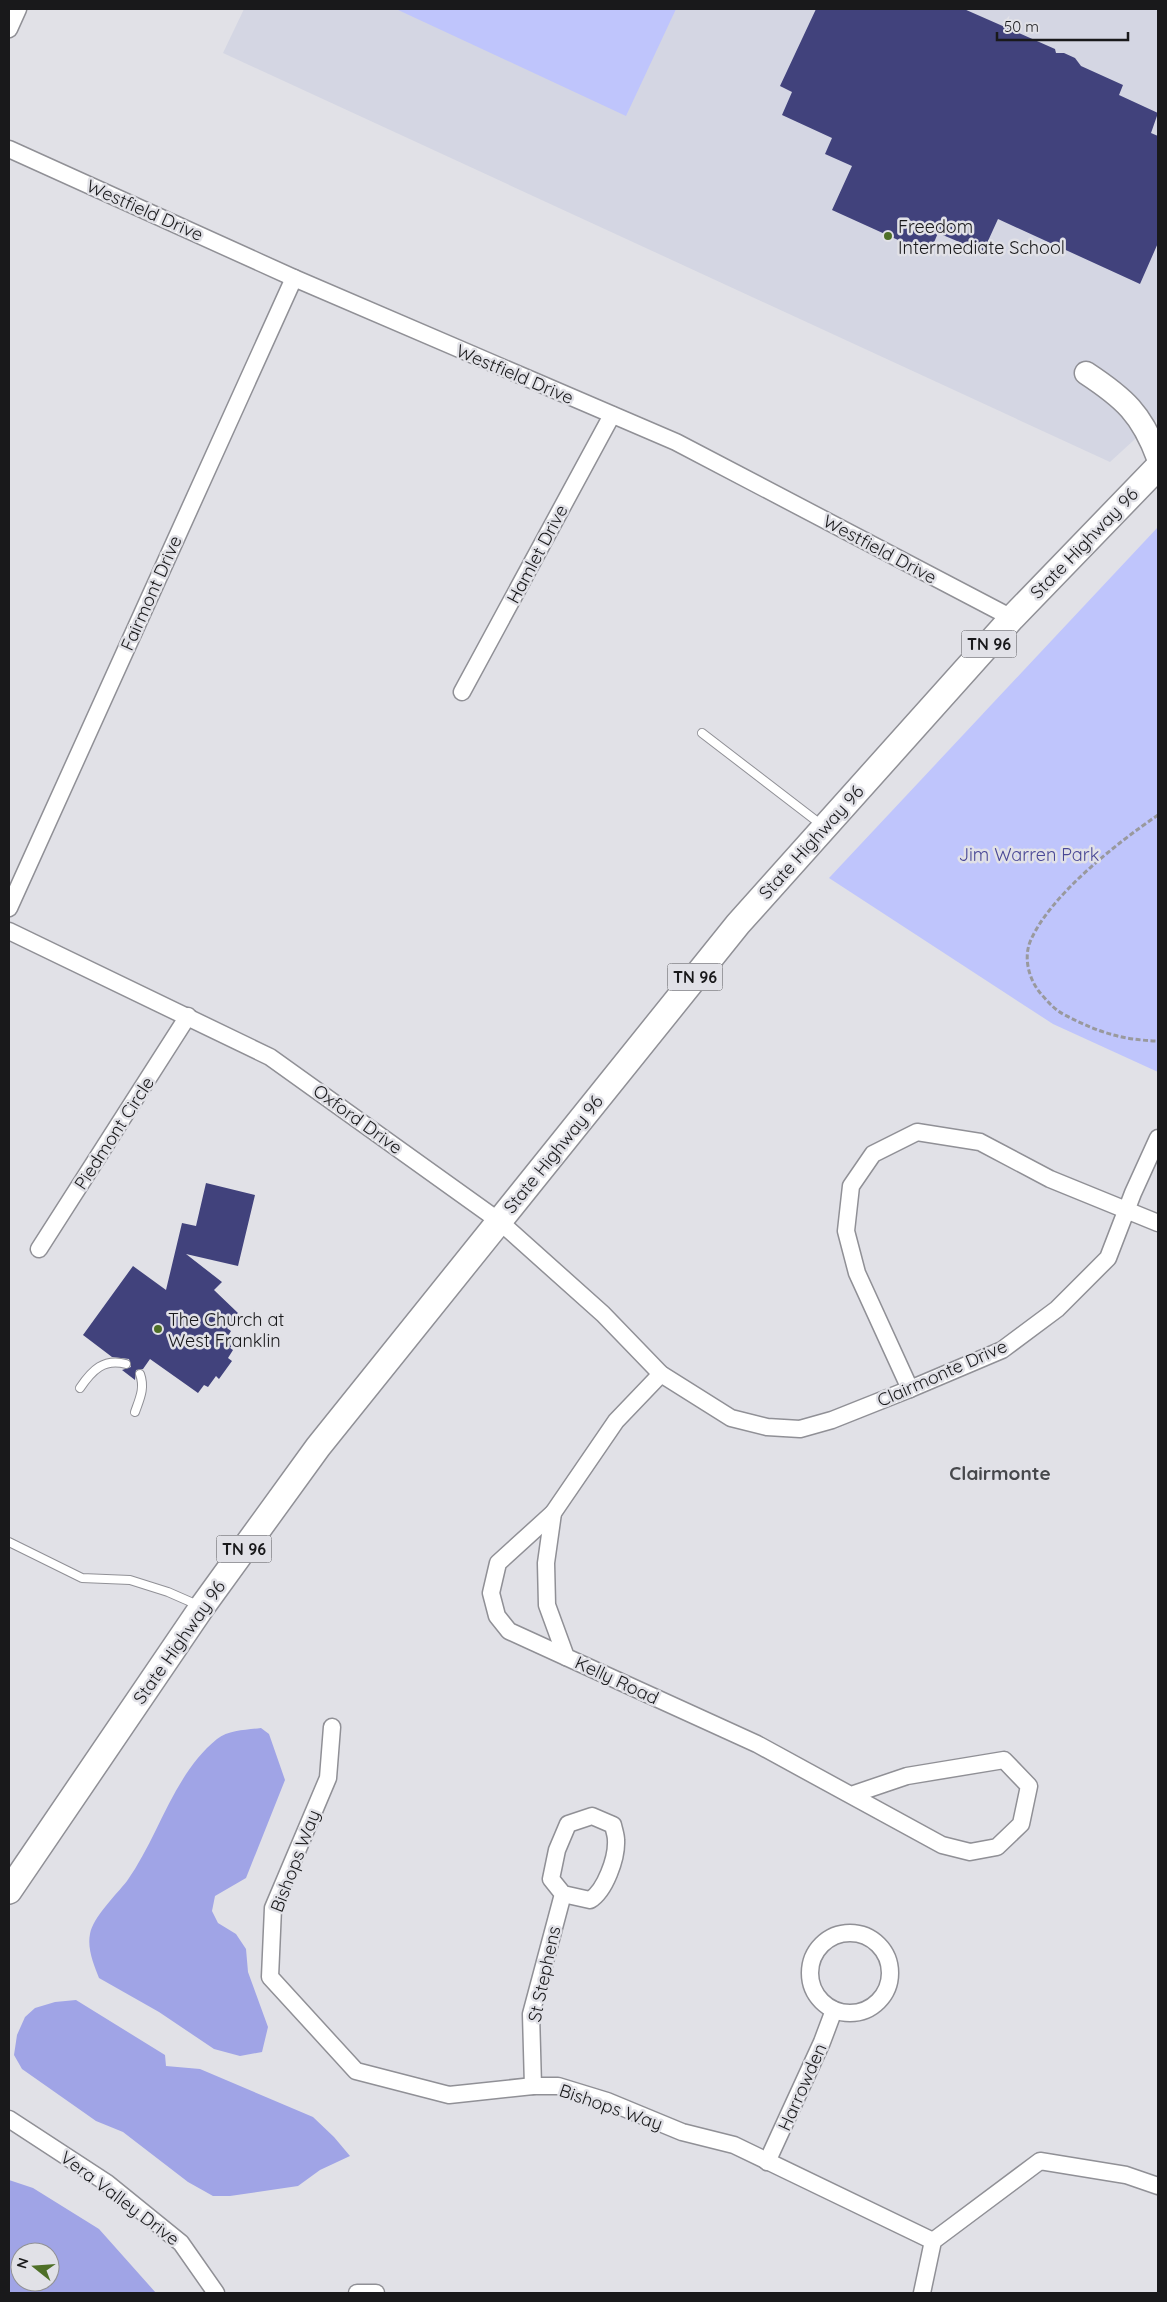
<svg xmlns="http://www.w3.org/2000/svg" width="1167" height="2302" viewBox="0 0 1167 2302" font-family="Quicksand,sans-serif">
	<rect width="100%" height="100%" fill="#e1e1e7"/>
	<polygon fill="#d4d6e3" points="244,9 1158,9 1158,418 1110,462 223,53"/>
	<g fill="#bfc5fc">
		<polygon points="396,9 676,9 626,116"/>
		<polygon points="1158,527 1158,1072 1053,1024 829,878"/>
	</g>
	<g fill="#a0a4e6" fill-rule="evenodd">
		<path d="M261,1728L269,1734L285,1780L246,1878L215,1896L212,1911L218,1923L236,1934L246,1949L248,1972L268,2027L262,2052L240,2056L214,2049L159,2012L99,1978C94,1965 87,1949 90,1934C93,1917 116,1895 127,1881C159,1836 173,1775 217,1739C229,1730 246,1730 261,1728Z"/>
		<polygon points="76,2000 165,2055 166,2066 200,2069 313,2117 334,2137 350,2156 320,2170 298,2186 230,2196 213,2196 188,2182 123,2132 96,2121 22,2069 14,2055 17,2035 25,2017 35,2008 55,2002"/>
		<path d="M9,2180L33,2188L99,2229L156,2293H9ZM20,2252H50V2282H20Z"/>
	</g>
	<g fill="#41427c">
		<polygon points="816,9 964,9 1055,49 1056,53 1064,53 1075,58 1081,66 1123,85 1119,95 1158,113 1151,133 1158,136 1158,243 1140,284 998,219 983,252 938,233 929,254 832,210 852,166 825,154 832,138 782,115 792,92 780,86"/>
		<polygon points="206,1183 255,1195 238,1266 186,1254 222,1282 214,1290 238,1313 227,1328 231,1331 228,1336 235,1341 230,1348 233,1350 228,1358 232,1361 219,1379 216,1376 208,1387 204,1385 198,1393 150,1359 143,1369 136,1370 135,1380 122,1370 131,1367 129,1359 112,1357 83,1335 133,1266 166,1290 182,1223 196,1226"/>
	</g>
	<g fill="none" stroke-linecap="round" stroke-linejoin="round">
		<g stroke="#909096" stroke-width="10">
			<g id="lane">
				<polyline points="702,733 823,826"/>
				<path d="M80,1388C92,1370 104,1358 126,1364"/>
				<path d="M135,1412C140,1398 145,1388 140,1374"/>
				<polyline points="9,1542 82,1578 130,1580 168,1592 200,1606"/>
			</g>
		</g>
		<g stroke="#909096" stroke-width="19">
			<g id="street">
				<polyline points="9,29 18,9"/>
				<polyline points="9,149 294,278 676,442 1012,618"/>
				<polyline points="462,692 612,415"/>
				<polyline points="9,908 294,278"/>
				<polyline points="9,931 270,1057 499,1221 603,1314 661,1374 731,1418 767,1427 800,1429 832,1420 910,1389 1002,1350 1057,1309 1108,1258 1133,1193 1158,1138"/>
				<polyline points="39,1249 188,1016"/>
				<polyline points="661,1374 616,1421 553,1513 546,1563 547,1605 566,1657 757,1744 942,1845 970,1852 997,1847 1021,1824 1029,1786 1004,1760 907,1776 851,1795"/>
				<polyline points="910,1389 857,1273 846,1231 851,1186 873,1154 917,1132 980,1142 1050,1179 1158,1223"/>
				<polyline points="553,1513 498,1563 491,1593 497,1616 509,1631 566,1657"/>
				<polyline points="332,1727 328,1778 273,1908 270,1977 356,2071 449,2095 533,2086 558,2086 607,2101 682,2132 734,2145 933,2241"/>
				<circle cx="850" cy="1973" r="40"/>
				<path d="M533,2086L531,2014L563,1894L551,1879L557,1850L568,1824L592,1816L613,1825C614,1830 616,1835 616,1840C617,1858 605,1891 590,1900L563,1894"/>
				<polyline points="9,2119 107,2183 181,2243 216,2293"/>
				<polyline points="767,2162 822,2042 834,2010"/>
				<polyline points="357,2293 376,2293"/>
				<polyline points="922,2293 933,2241 1040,2161 1126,2175 1158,2186"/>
			</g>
		</g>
		<g stroke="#909096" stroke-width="25">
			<path id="secondary" d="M1086,373C1124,398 1142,414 1158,458"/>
		</g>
		<g stroke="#909096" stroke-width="28">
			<polyline id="primary" points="9,1891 202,1607 318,1447 738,924 1012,618 1158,467"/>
		</g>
		<path stroke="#99999d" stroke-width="3" stroke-dasharray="5 2.5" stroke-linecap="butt" d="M1158,815C1117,843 1049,896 1030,942C1023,960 1030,982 1042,995C1049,1003 1055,1010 1065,1015C1097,1032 1122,1040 1158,1041"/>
		<use href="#lane" stroke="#fff" stroke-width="8"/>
		<use href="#street" stroke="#fff" stroke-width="16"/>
		<use href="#secondary" stroke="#fff" stroke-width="22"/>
		<use href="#primary" stroke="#fff" stroke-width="25"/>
	</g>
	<g fill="#4e6f27" stroke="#e1e1e7" stroke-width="2">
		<circle cx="888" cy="236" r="5"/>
		<circle cx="158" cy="1329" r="5"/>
	</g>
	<g text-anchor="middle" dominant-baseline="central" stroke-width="5" stroke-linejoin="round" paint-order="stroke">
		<g fill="#e1e1e7" stroke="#555558" stroke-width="1">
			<rect x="961.5" y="630.5" width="55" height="27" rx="4"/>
			<rect x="667.5" y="963.5" width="55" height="27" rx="4"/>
			<rect x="216.5" y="1535.5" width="55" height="27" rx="4"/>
		</g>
		<g font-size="16" font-weight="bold" fill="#19191b">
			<text x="989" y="644">TN 96</text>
			<text x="695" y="977">TN 96</text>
			<text x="244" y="1549">TN 96</text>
		</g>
		<g font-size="18" fill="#19191b" stroke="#e1e1e7">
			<text transform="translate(145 210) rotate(24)">Westfield Drive</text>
			<text transform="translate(515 374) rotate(23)">Westfield Drive</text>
			<text transform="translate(1084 543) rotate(-46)">State Highway 96</text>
			<text transform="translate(880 549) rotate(28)">Westfield Drive</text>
			<text transform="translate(537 554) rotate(-62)">Hamlet Drive</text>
			<text transform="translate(151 593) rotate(-66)">Fairmont Drive</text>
			<text transform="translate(811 842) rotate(-48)">State Highway 96</text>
			<text transform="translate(358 1119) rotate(36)">Oxford Drive</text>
			<text transform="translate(114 1133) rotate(-57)">Piedmont Circle</text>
			<text transform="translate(553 1154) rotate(-51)">State Highway 96</text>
			<text transform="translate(942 1373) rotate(-24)">Clairmonte Drive</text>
			<text transform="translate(179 1642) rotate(-55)">State Highway 96</text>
			<text transform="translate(617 1680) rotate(25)">Kelly Road</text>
			<text transform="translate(295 1861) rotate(-69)">Bishops Way</text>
			<text transform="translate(544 1974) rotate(-78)">St Stephens</text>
			<text transform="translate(802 2087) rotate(-66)">Harrowden</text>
			<text transform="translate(611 2107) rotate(19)">Bishops Way</text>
			<text transform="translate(120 2198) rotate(37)">Vera Valley Drive</text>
		</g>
		<g font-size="18" fill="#19191b" stroke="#e1e1e7" text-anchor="start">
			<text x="898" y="226">Freedom<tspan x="898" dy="21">Intermediate School</tspan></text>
			<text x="168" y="1319">The Church at<tspan x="168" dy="21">West Franklin</tspan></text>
		</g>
		<g font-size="18" fill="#494896" stroke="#e1e1e7">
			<text x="1029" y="854">Jim Warren Park</text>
		</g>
		<g font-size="19" font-weight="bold" fill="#47484c" stroke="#e1e1e7">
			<text x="1000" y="1473">Clairmonte</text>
		</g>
	</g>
	<rect width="1167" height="2302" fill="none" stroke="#19191b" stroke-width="20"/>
	<g transform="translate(35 2267) rotate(287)"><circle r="24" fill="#e1e1e7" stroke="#919195"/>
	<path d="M0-4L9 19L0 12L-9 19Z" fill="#4e6f27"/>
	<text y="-8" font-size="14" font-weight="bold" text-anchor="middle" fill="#19191b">N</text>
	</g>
	<path d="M997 32v8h131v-8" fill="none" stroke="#19191b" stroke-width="2.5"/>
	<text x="1004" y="32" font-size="15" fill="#19191b" stroke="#e1e1e7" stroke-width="4" paint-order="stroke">50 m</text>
</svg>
